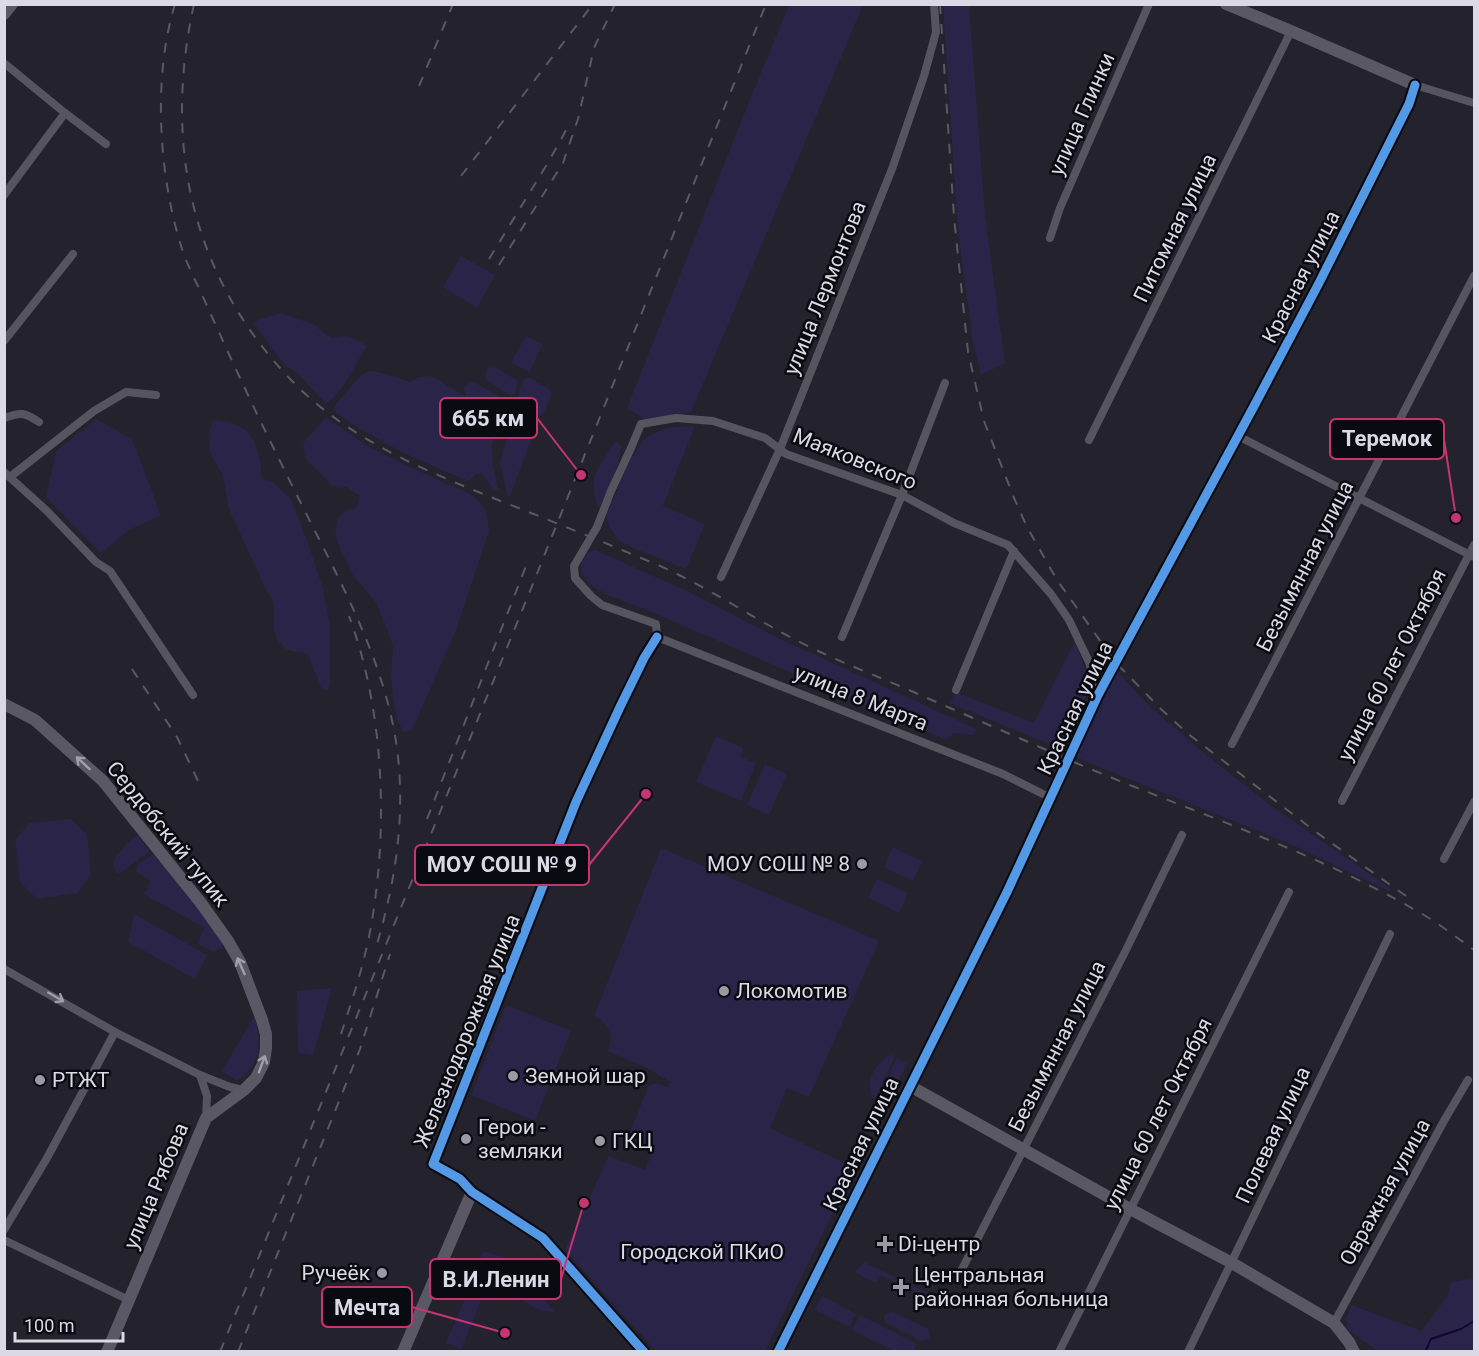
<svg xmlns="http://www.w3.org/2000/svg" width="1479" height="1356" viewBox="0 0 1479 1356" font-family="Roboto,sans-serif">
	<rect width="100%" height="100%" fill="#24222c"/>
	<g fill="#2b2449">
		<polygon points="789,5 863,5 691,412 644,419 627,408 749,102"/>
		<polygon points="943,5 969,5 985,216 1005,363 981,375 973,342 958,231"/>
		<polygon points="461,256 495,275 477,308 443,287"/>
		<path d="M281,313L313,324L325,334L332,338L346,336L354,339L367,346C358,360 340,396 326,404L298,373L286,366L269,345L254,323L257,320Z"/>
		<polygon points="526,336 543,345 529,372 511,362"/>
		<polygon points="492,365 518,381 515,394 511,396 485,379 487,368"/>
		<path d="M373,371L397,377L410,382L419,377L431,376L465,396L464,387L470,381L474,382L502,398L506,402L502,427L492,443L493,465L498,487V489L494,490C490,486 487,479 482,474L477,473L470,480H466C420,461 374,441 334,411L335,405L355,382L366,372Z"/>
		<path d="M528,377L548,388L552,393C548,403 546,413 536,419L526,416L515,407L520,388L524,379Z"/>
		<polygon points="326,417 367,446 410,467 468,493 479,501 486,510 489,531 456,630 412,730 403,732 397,719 393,699 391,674 393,647 388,631 376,603 354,576 340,549 335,533 338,518 346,510 356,508 360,496 347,487 333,486 305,458 303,443"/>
		<polygon points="513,418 536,427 510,496 507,495 500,462"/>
		<polygon points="96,419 132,439 161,516 129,530 101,553 46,497 56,451"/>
		<path d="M213,420C241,423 254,430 260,460C261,466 261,473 262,479L274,483L291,499L308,543L323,589L330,627V682L329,689L326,690L322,689L307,653C301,652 294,652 288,650C286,649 283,646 281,644C265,625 283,608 267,592L243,540L229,509L223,476L210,453L209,431Z"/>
		<polygon points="695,426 663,506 705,524 686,569 636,549 618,540 609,526 606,516 629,462 645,438 666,428"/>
		<path d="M617,442L621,446C619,468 609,487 600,508C594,500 592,484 595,475C598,467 608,453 613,445Z"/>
		<path d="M595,550L685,590L772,635L976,729L975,733L972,735L954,733L946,740L645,609C628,602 579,590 581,565C581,561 584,557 587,553Z"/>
		<polygon points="1075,641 1091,686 1061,749 950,703 955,692 1034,723"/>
		<polygon points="1117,671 1149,706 1204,753 1270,805 1391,889 1389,891 1290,844 1087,762 1075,756"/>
		<polygon points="716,736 743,748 740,757 756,763 741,801 696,782"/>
		<polygon points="765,764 787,774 769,815 747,805"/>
		<polygon points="71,819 87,835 91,874 78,893 37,899 20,882 15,841 29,823"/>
		<polygon points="138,835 149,851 119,874 116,873 113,864 116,855 118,854 128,842"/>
		<polygon points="893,847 922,861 913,881 884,867"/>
		<path d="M661,848L879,941L809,1097L787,1088L770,1128L855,1168L765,1351H656L565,1250L609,1156L645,1170L652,1153L627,1142L630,1132L649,1085L657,1083L667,1087L670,1082L649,1069L608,1051C615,1035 608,1023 594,1016Z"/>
		<polygon points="152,855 157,856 225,943 221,948 214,952 197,943 205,928 144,894 151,881 136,871 137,865"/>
		<polygon points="877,879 908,893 899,913 868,898"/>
		<polygon points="134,914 207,955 195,979 128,942"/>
		<polygon points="332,988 313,1055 298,1053 297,991"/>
		<polygon points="506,1005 571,1031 535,1121 471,1095"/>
		<path d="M254,1016C262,1041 262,1066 237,1081L222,1071Z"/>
		<path d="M891,1055L895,1056L875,1099C861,1086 876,1061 891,1055Z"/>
		<polygon points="897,1058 907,1064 884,1110 877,1101"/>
		<polygon points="486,1252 503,1257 500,1265 491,1269 484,1286 473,1281 482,1253"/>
		<polygon points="864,1262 945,1301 944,1305 880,1275 876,1283 855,1272"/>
		<path d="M518,1268L554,1311L552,1313C546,1310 545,1312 538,1309C535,1308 516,1296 513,1294L516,1270Z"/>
		<polygon points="1474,1278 1474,1351 1378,1351 1348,1330 1346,1320 1351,1305 1422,1331 1448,1295 1450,1283"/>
		<polygon points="468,1292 482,1298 461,1349 446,1343"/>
		<polygon points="822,1296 856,1314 849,1327 815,1310"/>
		<path d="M891,1311L928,1329C932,1336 930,1340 922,1341L886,1323L884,1319V1315Z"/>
		<polygon points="860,1315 917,1344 914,1351 894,1351 852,1330"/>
	</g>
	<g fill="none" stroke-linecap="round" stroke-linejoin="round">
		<polyline stroke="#16033c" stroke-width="2" points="1425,1352 1431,1339 1461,1329 1474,1321"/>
		<g stroke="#56555f" stroke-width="8">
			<polyline points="4,63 65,113 106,144"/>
			<polyline points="1415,85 1474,103"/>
			<polyline points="4,195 65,113"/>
			<polyline points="1050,238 1060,208 1149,4"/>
			<polyline points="4,341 73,254"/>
			<path d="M4,418C21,412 24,412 39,422"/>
			<polyline points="1238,436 1474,557"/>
			<polyline points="1089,440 1291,31"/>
			<polyline points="4,472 47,511 96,562 110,571 193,695"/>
			<polyline points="10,477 94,411 126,392 156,395"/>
			<polyline points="721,577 780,449 892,169 924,76 936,32 934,4"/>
			<polyline points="657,637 656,624 602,605 591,596 575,578 574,566 597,527 611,491 631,448 641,424 676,418 713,421 765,438 786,454 902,495 954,523 1008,545 1051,594 1069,620 1089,662 1098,695"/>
			<polyline points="657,637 1003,774 1051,798"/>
			<polyline points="842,637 902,495 945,383"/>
			<polyline points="956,690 1014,551"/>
			<polyline points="1232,744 1474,276"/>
			<polyline points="1342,801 1474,545"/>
			<polyline points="1444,859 1474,802"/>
			<polyline points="4,969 115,1032 200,1075 230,1087 244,1090"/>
			<polyline points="200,1075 207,1096 206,1118"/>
			<polyline points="472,1192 460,1179 433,1164 576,802 620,707 644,658 657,637"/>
			<polyline points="4,1230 47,1158 115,1032"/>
			<polyline points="4,1240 129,1300"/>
			<polyline points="961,1271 1126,950 1182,835"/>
			<polyline points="1334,1323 1445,1119 1468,1080"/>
			<polyline points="1059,1352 1289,892"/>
			<polyline points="1188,1352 1390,934"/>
		</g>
		<g stroke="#595864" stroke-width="12">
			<polyline points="4,14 12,4"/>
			<polyline points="4,704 35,720 103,781 201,903 228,941 240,962 262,1020 266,1034 266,1048 264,1062 256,1078 244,1090 206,1118 107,1352"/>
			<polyline points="910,1086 1130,1209 1232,1263 1334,1323 1349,1342 1354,1352"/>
			<polyline points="403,1352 472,1192 543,1238 644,1352"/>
			<polyline points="778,1352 1007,892 1098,695 1253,408 1319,283 1409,104 1415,85 1291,31 1226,4"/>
		</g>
		<g stroke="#5a5862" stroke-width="2" stroke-dasharray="10 10" stroke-linecap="butt">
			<path d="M175,4C152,78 159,180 183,252C186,261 191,271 195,280C203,296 210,313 218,330C249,399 282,466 316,533C351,602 386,671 397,748C406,819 395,884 375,951"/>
			<path d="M194,4C163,145 191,276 292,381C347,438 421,469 493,498C539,516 584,534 629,553C645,560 662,566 677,574C724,597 767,627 814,649C845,664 877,676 909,690C959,712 1010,734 1060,756C1179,808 1304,846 1417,911C1437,922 1456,937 1474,950"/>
			<polyline points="940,4 954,217 968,352 984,421 1014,498 1027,527 1057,580 1116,663 1162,710 1187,733 1316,832 1413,901"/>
			<polyline points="419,86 453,4"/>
			<polyline points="461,176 593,4"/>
			<polyline points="489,259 549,161 564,134 568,125"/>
			<polyline points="499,265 563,163 578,119 594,48 615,4"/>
			<polyline points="132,669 177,737 200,785"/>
			<polyline points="427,819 526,566"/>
			<path d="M341,1034C354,995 367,955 373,914C388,819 383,707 349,616"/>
			<polyline points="204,1352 205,1351"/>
			<polyline points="220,1352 528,596 766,4"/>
			<polyline points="238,1352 360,1049 390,954"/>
		</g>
		<g stroke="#0a0a11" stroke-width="13">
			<g id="cycleway">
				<polyline points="644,1352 543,1238 472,1192 460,1179 433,1164 576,802 620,707 644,658 657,637"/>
				<polyline points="778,1352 1007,892 1098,695 1253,408 1319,283 1409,104 1415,85"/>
			</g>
		</g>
		<use href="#cycleway" stroke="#5399e6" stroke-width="9"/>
	</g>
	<defs><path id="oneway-shaft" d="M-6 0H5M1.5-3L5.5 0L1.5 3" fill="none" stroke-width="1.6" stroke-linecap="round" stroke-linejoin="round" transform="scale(1.5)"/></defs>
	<g stroke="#a09faa">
		<use href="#oneway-shaft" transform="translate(83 763) rotate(-138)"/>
		<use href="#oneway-shaft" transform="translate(241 966) rotate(-114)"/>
		<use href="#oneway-shaft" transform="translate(262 1064) rotate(-70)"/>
	</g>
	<use stroke="#9f9ea8" href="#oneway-shaft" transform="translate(56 997) rotate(30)"/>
	<g fill="#9a99a4" stroke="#0a0a11" stroke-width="2">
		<circle cx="862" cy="864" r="6"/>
		<circle cx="724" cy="991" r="6"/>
		<circle cx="513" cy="1076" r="6"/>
		<circle cx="40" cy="1080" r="6"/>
		<circle cx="466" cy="1139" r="6"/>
		<circle cx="600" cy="1141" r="6"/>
		<path d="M882 1235h6v6h6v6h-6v6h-6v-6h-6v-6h6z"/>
		<circle cx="382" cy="1273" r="6"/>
		<path d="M898 1278h6v6h6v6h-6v6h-6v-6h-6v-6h6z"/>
	</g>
	<g text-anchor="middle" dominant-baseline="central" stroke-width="5" stroke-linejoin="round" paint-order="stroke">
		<g font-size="21" fill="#dad9e4" stroke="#0a0a11">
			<text transform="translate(1082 114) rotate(-66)">улица Глинки</text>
			<text transform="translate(1175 228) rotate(-64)">Питомная улица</text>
			<text transform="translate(1301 277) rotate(-63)">Красная улица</text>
			<text transform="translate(825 288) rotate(-68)">улица Лермонтова</text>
			<text transform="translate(855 459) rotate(22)">Маяковского</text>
			<text transform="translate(1305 566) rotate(-63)">Безымянная улица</text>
			<text transform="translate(1392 665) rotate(-63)">улица 60 лет Октября</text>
			<text transform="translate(861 698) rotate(22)">улица 8 Марта</text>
			<text transform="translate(1075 708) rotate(-64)">Красная улица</text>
			<text transform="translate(168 834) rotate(51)">Сердобский тупик</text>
			<text transform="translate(467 1031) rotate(-68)">Железнодорожная улица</text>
			<text transform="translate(1057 1046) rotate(-63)">Безымянная улица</text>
			<text transform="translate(1158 1114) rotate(-63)">улица 60 лет Октября</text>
			<text transform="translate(1273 1135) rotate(-65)">Полевая улица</text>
			<text transform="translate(861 1144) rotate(-64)">Красная улица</text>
			<text transform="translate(156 1186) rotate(-67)">улица Рябова</text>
			<text transform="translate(1385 1192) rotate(-61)">Овражная улица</text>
		</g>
		<g font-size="21" fill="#dad9e4" stroke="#0a0a11" text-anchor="start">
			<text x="850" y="864" text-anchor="end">МОУ СОШ № 8</text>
			<text x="736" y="991">Локомотив</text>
			<text x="525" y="1076">Земной шар</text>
			<text x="52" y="1080">РТЖТ</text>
			<text x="478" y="1127">Герои -<tspan x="478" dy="24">земляки</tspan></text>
			<text x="612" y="1141">ГКЦ</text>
			<text x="898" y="1244">Di-центр</text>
			<text x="370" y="1273" text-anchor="end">Ручеёк</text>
			<text x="914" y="1275">Центральная<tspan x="914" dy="24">районная больница</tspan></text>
		</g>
		<g font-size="21" fill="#dbd9ee" stroke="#0a0a11">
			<text x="702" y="1252">Городской ПКиО</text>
		</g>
	</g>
	<path fill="none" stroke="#c63570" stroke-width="2" d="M581 475L537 418M1456 518L1444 439M646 794L589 865M584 1203L561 1279M505 1333L412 1307"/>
	<g fill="#c63570" stroke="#0a0a11" stroke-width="2">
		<circle cx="581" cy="475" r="6"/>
		<circle cx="1456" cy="518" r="6"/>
		<circle cx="646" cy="794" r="6"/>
		<circle cx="584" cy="1203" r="6"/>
		<circle cx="505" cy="1333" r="6"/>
	</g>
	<g fill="#0a0a11" stroke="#c63570" stroke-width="2">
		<rect x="440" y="398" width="97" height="40" rx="6"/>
		<rect x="1330" y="419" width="114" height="40" rx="6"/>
		<rect x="415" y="845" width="174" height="40" rx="6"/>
		<rect x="430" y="1259" width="131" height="40" rx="6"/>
		<rect x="322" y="1287" width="90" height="40" rx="6"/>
	</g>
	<g font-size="22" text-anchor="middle" font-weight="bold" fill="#dad9e4">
		<text x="488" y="426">665 км</text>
		<text x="1387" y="446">Теремок</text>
		<text x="502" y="872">МОУ СОШ № 9</text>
		<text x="496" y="1287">В.И.Ленин</text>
		<text x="367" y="1315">Мечта</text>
	</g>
	<rect width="1479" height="1356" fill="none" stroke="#dad9e4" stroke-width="12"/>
	<path d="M15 1332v9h108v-9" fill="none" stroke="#dad9e4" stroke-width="3"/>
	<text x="24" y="1332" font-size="18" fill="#dad9e4" stroke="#0a0a11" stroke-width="4.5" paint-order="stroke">100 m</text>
</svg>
